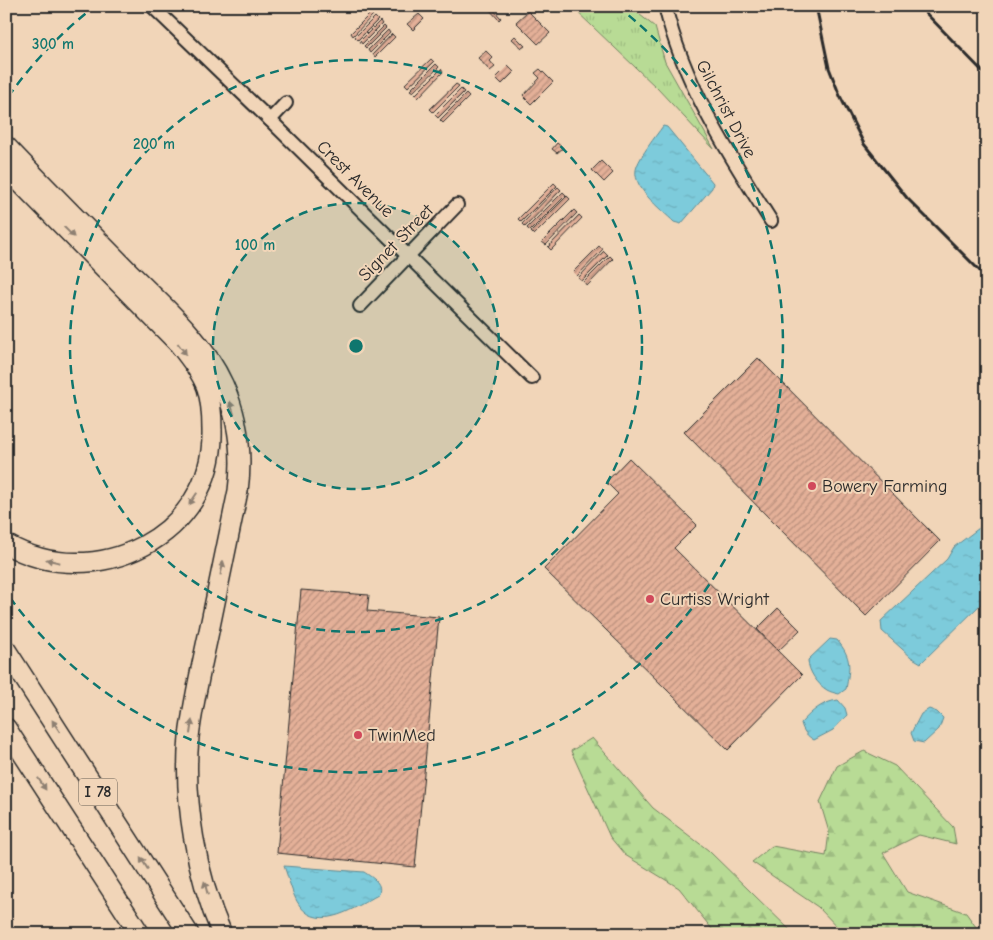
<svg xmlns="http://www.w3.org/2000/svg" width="993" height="940" viewBox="0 0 993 940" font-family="'Comic Neue',sans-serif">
	<defs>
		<pattern id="grass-tufts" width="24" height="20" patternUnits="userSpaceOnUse" patternTransform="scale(1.25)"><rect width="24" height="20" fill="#b8db95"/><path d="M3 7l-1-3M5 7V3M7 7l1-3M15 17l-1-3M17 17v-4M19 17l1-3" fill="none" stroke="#9ebc81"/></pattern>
		<pattern id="forest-firs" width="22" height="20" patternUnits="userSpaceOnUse" patternTransform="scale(1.25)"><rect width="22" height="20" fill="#b8db95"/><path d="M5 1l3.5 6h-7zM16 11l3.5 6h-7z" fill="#9ebc81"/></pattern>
		<pattern id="water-ripples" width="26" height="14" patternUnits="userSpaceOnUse" patternTransform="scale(1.25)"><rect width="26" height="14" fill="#7dcbdb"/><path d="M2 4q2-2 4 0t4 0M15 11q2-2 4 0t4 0" fill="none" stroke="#6caebc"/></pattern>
		<pattern id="building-hatch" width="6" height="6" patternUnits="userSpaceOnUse" patternTransform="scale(1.25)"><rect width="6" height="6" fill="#e4b098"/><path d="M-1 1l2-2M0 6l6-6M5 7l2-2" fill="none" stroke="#b98f7c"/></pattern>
	</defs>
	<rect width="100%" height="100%" fill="#f1d5b8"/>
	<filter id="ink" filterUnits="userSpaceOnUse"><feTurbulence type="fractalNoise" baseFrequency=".02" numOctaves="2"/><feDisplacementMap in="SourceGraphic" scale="10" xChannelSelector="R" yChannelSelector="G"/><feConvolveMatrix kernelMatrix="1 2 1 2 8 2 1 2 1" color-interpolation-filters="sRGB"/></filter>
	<g filter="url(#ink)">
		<polygon fill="url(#grass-tufts)" stroke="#728360" points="571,6 629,6 655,27 665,62 714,149 657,88"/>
		<g fill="url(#forest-firs)" stroke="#728360">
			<polygon points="592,738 653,808 708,850 794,934 716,934 679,888 625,855 610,837 571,751"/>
			<polygon points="864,751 895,766 953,827 956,844 919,835 883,853 907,892 966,913 981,934 844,934 818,907 752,862 772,846 826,856 829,832 820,802 837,766"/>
		</g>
		<g fill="url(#water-ripples)" stroke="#5c8b95">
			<path d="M663,126L667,127L713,183L712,188L681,224L674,222C661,209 629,186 637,166C641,155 655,137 663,126Z"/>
			<polygon points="987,522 987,598 921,663 911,657 882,631 881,621 947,559 954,547"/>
			<path d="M830,639L837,640C852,658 850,667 846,689L839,694C835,693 830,692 827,690C818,685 808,671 808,660Z"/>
			<path d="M838,700L845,708L847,715L833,730L814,740C807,736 803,731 801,723C812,711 822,702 838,700Z"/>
			<polygon points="929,709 937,712 943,718 939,729 924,743 914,741 911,733 921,714"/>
			<path d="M284,866L364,872C373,878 384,884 378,895C357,906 320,933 300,906C292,895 289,879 284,866Z"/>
		</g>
		<g fill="url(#building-hatch)" stroke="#2b2b2b">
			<polygon points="490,6 501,18 499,20 488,8"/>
			<polygon points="528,11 550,33 538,44 516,22"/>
			<polygon points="371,13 373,15 353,36 351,33"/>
			<polygon points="419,14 424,19 413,30 407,24"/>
			<polygon points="375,17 378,20 358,40 355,37"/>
			<polygon points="380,21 382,24 362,44 360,41"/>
			<polygon points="384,26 386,28 366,48 364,46"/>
			<polygon points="388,30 390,33 370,53 368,50"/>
			<polygon points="392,34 395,37 375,57 373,54"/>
			<polygon points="515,36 525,46 522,48 512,39"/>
			<polygon points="486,51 493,58 490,61 495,67 490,71 478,58"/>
			<polygon points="431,59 434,62 408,87 405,84"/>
			<polygon points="436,64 439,67 413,92 410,90"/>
			<polygon points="508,66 514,72 502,84 496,78"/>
			<polygon points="441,69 443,72 418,98 415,95"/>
			<polygon points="540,69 553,82 531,104 523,96 540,78 535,73"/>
			<polygon points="456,84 459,86 433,112 430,109"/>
			<polygon points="461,89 464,92 438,118 435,115"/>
			<polygon points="466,94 469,97 443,123 440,120"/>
			<polygon points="557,143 563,148 557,153 552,149"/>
			<polygon points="601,161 613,173 604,182 592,170"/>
			<polygon points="554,183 557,186 521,222 518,219"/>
			<polygon points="558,187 561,190 525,227 522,224"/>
			<polygon points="563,192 566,195 530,231 527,228"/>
			<polygon points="567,196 570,199 534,235 531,232"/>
			<polygon points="574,210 577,213 546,245 542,242"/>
			<polygon points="579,215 582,218 551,250 548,247"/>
			<polygon points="599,246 603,249 577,276 573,272"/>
			<polygon points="604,251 608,255 582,281 578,278"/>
			<polygon points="610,256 613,259 587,286 584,282"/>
			<polygon points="758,358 940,541 866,616 684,432"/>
			<polygon points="629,458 697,525 674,548 802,675 728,750 544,569 618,494 606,482"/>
			<polygon points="301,590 369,595 367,611 439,617 415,867 277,853"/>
			<polygon points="778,608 800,630 778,651 757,629"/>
		</g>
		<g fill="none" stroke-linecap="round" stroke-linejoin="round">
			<g stroke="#2b2b2b" stroke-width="16">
				<g id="minor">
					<polyline points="152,6 270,120 532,378"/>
					<path d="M665,6C684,85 728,153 771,221"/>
					<polyline points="270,120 286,103"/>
					<polyline points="360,306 457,205"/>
				</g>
			</g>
			<g stroke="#2b2b2b" stroke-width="22">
				<g id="highway">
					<path d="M6,146C47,189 89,231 131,274C164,307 203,340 223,384C238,417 243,454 238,491C228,539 218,588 208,636C201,669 193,703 189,737C183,800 196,875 222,934"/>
					<path d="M6,168L178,343C189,357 201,372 207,388C211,401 212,416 212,430C215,536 95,595 6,544"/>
					<polyline points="6,650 189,934"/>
					<polyline points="6,728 140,934"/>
				</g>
			</g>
			<use href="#minor" stroke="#f1d5b8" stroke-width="12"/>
			<use href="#highway" stroke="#f1d5b8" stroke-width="19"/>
			<g stroke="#2b2b2b" stroke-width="3">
				<polyline points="816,6 829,68 840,96 864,144 907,198 987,278"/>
				<polyline points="919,6 987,76"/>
			</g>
		</g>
		<defs><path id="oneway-solid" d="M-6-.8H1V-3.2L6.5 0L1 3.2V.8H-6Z" transform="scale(1.25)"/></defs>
		<g fill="#8e8072">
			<use href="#oneway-solid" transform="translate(69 232) rotate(45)"/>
			<use href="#oneway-solid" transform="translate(182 349) rotate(53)"/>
			<use href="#oneway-solid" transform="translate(232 408) rotate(-107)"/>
			<use href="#oneway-solid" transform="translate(193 499) rotate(124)"/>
			<use href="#oneway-solid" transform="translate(53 561) rotate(-167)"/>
			<use href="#oneway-solid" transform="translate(222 568) rotate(-78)"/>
			<use href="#oneway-solid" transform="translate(56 726) rotate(-123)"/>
			<use href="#oneway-solid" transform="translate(191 727) rotate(-82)"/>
			<use href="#oneway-solid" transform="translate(42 784) rotate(57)"/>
			<use href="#oneway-solid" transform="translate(144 863) rotate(-122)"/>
			<use href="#oneway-solid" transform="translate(206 888) rotate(-105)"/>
		</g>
	</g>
	<circle cx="356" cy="346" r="143" fill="#0f766e" fill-opacity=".12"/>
	<g fill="none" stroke="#0f766e" stroke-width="2.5" stroke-dasharray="9 6">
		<circle cx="356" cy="346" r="143"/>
		<circle cx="356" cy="346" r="286"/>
		<path d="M8 97A428 428 0 0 1 95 6M617 6A428 428 0 1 1 8 595"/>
	</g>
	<g fill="#d1495b" stroke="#f1d5b8" stroke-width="2">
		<circle cx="812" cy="486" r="5"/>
		<circle cx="650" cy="599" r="5"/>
		<circle cx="358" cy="735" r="5"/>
	</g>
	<g text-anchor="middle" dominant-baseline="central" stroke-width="4" stroke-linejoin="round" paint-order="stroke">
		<rect fill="#f1d5b8" stroke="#665e55" stroke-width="1" x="79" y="778.5" width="38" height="27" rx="4"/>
		<g font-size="16" font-weight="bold" fill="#2b2b2b">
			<text x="98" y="792">I 78</text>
		</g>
		<g font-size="18" fill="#2b2b2b" stroke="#f1d5b8">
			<text transform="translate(726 109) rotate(62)">Gilchrist Drive</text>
			<text transform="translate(355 179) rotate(45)">Crest Avenue</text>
			<text transform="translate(396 243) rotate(-46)">Signet Street</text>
		</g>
		<g font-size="18" fill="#2b2b2b" stroke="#f1d5b8" text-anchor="start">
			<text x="822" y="486">Bowery Farming</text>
			<text x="660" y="599">Curtiss Wright</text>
			<text x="368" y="735">TwinMed</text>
		</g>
	</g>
	<circle cx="356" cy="346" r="8" fill="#0f766e" stroke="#f1d5b8" stroke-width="2.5"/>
	<g font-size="15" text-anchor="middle" font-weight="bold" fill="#0f766e" stroke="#f1d5b8" stroke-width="4" stroke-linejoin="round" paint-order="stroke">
		<text x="53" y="49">300 m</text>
		<text x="154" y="149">200 m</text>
		<text x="255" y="250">100 m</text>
	</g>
	<rect width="993" height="940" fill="none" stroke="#f1d5b8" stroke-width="25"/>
	<rect x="12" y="12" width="968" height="915" fill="none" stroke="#2b2b2b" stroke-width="2" filter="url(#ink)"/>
</svg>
